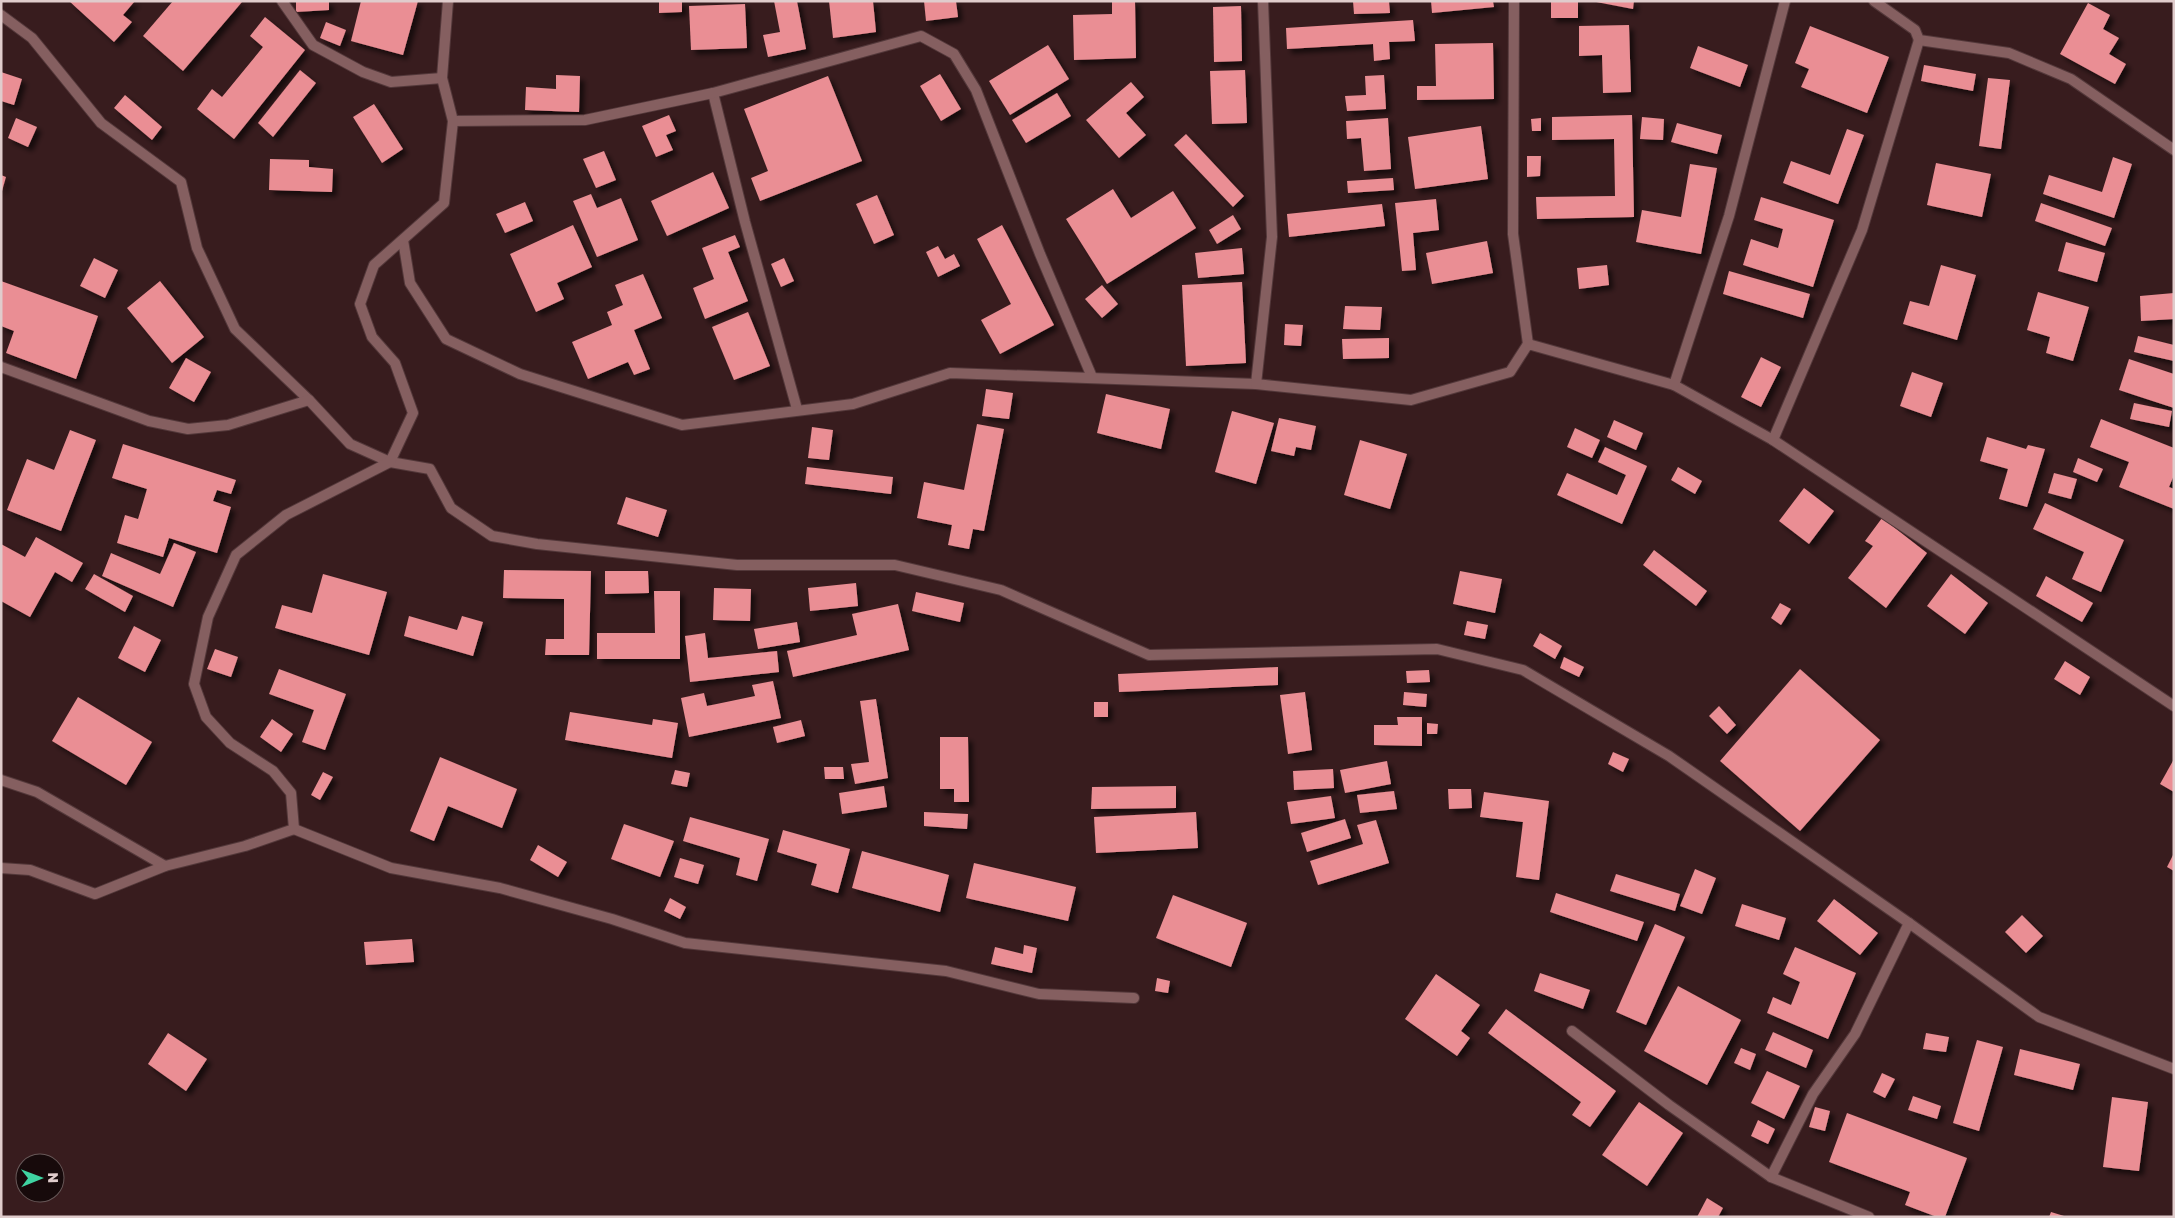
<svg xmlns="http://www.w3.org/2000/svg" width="2175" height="1218" viewBox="0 0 2175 1218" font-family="'Golos Text',sans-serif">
	<defs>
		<filter id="shadow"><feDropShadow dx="4.5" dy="4.5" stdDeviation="2.5" flood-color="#0009"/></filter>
	</defs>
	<rect width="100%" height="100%" fill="#381c1e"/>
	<g fill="#ea8e94" filter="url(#shadow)">
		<polygon points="69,1 135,1 123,15 132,22 114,42"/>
		<polygon points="173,1 242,2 183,71 143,36"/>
		<polygon points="296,1 329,1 329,10 296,12"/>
		<polygon points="361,1 418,1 403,55 351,41"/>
		<polygon points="659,1 682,1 682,12 659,13"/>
		<polygon points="774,1 797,1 806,49 768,57 763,35 780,32"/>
		<polygon points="829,1 873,1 876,32 833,38"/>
		<polygon points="924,1 956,1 958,17 926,21"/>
		<polygon points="1112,1 1135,1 1136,58 1074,60 1073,15 1112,14"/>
		<polygon points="1353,1 1389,1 1390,13 1354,14"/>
		<polygon points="1431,1 1493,1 1494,7 1432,13"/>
		<rect x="1551" y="1" width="27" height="17"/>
		<polygon points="1591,1 1634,1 1633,9"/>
		<polygon points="2088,3 2110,15 2103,29 2119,38 2109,54 2126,64 2115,84 2060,54"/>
		<polygon points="745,4 747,48 691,50 689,6"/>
		<polygon points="1241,6 1242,61 1214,62 1213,7"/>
		<polygon points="265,17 305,50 234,139 197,109 212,89 222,97 263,47 250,36"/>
		<polygon points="1413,20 1415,41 1389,42 1390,59 1374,61 1373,44 1287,49 1286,28"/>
		<polygon points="326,22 346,30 340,46 320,38"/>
		<polygon points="1629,25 1631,92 1603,93 1602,55 1579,56 1579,26"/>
		<polygon points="1810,26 1889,57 1867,113 1801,87 1809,69 1795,63"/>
		<polygon points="1493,43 1494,99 1417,100 1417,86 1436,86 1435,44"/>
		<polygon points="1048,45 1069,79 1010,115 989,81"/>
		<polygon points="1698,46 1748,65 1740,87 1690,68"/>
		<polygon points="1924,65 1976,74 1973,91 1921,81"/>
		<polygon points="300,70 316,83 273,137 258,123"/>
		<polygon points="1245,70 1247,123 1212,124 1210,71"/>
		<polygon points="1,72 22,79 14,105 1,101"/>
		<polygon points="940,74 961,109 941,121 920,86"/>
		<polygon points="556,75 580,76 579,112 525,110 526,87 556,89"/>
		<polygon points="1384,75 1386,109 1347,111 1345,96 1366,95 1365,76"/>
		<polygon points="828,76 862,161 760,201 751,178 768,171 744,109"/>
		<polygon points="1988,78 2010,80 2001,149 1979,146"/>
		<polygon points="1131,82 1144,97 1126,113 1146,135 1119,158 1086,120"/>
		<polygon points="1057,93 1071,116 1026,143 1012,120"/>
		<polygon points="125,95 162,127 152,140 114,108"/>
		<polygon points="374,104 403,149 382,163 353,117"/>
		<polygon points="669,115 676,131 666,135 673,150 656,157 642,126"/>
		<polygon points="1632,115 1634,217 1537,219 1536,197 1615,196 1614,139 1552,140 1552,117"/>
		<polygon points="1642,117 1664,119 1663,140 1640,139"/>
		<polygon points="16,118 37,127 28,147 8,138"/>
		<polygon points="1388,118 1391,169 1364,171 1361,138 1347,139 1346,121"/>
		<polygon points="1541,118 1541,131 1532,131 1531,119"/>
		<polygon points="1677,123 1722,135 1717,154 1671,142"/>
		<polygon points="1481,126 1488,179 1415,189 1408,137"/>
		<polygon points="1847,129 1864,135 1838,204 1783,183 1791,161 1830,175"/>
		<polygon points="1186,134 1244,196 1233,207 1174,145"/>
		<polygon points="604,151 616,180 596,188 583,159"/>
		<polygon points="1527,156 1541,156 1540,176 1527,177"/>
		<polygon points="2113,157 2132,164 2114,218 2043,194 2049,175 2102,192"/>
		<polygon points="270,159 309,160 309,167 333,169 332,192 269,190"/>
		<polygon points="1936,163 1991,174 1982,217 1927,205"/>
		<polygon points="1690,164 1717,168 1701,254 1636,242 1642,210 1681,217"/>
		<polygon points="713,172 729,208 667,236 651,201"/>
		<polygon points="1,175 6,177 2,191 1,191"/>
		<polygon points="1393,178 1394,190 1348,193 1347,181"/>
		<polygon points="1113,189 1131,218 1173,191 1196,228 1107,284 1066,219"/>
		<polygon points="591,194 597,208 621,198 638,240 597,257 573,201"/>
		<polygon points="877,195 894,235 874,244 856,204"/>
		<polygon points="1761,197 1834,220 1813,287 1743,265 1751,239 1778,248 1783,229 1754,220"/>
		<polygon points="1436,199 1439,230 1413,233 1416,270 1402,271 1395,203"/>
		<polygon points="525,202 533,221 505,233 496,214"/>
		<polygon points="2041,203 2112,228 2105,246 2035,221"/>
		<polygon points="1382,204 1385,226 1289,237 1287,214"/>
		<polygon points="1233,215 1241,229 1217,244 1209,230"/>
		<polygon points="573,225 592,267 557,283 564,299 536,312 510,254"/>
		<polygon points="1002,225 1054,325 1000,354 981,320 1011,304 977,239"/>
		<polygon points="735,235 740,247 728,252 748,301 705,319 693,288 714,279 702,248"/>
		<polygon points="1487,241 1493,273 1432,284 1426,253"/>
		<polygon points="2066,242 2105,253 2097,282 2058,271"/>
		<polygon points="938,246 945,259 954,254 960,266 938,277 926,252"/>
		<polygon points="1242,248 1244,274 1198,278 1195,253"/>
		<polygon points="94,258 118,270 105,298 80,286"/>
		<polygon points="784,258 794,281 781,287 771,264"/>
		<polygon points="1607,265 1609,285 1579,289 1577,268"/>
		<polygon points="1941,265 1976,275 1957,340 1903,324 1910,301 1929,306"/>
		<polygon points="1729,271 1810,294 1803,318 1723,294"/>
		<polygon points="643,274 662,318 634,330 650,369 634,375 628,362 588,379 572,342 612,325 607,312 623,305 615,285"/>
		<polygon points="1,281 98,316 76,379 6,353 14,331 1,326"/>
		<polygon points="160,281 204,337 172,363 127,308"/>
		<polygon points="1242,282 1246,363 1186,366 1182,285"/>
		<polygon points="1102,285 1118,304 1102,318 1085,299"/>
		<polygon points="2038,292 2089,307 2073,361 2046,353 2050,337 2027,330"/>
		<polygon points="2174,293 2174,319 2141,321 2140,296"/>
		<polygon points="1345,306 1382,307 1380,330 1343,329"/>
		<polygon points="748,312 770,366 734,380 712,327"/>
		<polygon points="1285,324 1303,325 1301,346 1284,345"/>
		<polygon points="2138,336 2174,345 2174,361 2134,352"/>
		<polygon points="1389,338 1389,358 1343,359 1342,339"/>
		<polygon points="1761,357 1781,367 1761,407 1741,397"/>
		<polygon points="186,358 211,372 194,402 169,388"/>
		<polygon points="2129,359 2174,374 2174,408 2119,390"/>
		<polygon points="1912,372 1943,383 1931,417 1900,406"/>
		<polygon points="986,389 1013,393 1009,419 982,416"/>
		<polygon points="1106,394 1170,409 1161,449 1097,433"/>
		<polygon points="2134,403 2172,411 2169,427 2130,419"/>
		<polygon points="1232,411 1274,423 1256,484 1215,472"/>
		<polygon points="1279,418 1316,426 1311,450 1296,447 1294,456 1271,451"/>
		<polygon points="2101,419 2174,448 2174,475 2169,487 2174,489 2174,509 2119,487 2129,462 2090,447"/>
		<polygon points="1614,420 1643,433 1636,450 1607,437"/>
		<polygon points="977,424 1004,429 984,531 973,529 969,549 948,545 952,525 917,518 924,482 964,490"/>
		<polygon points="812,427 833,430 829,460 808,458"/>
		<polygon points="1575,428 1600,440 1592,458 1567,447"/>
		<polygon points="70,430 96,440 61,531 7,510 27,459 54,470"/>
		<polygon points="1987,437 2026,449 2028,445 2045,449 2027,507 1999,499 2008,469 1980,461"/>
		<polygon points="1360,440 1407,454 1390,509 1344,495"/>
		<polygon points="123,444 236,480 231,494 217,490 213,501 231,507 217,553 169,538 163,557 117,543 125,515 138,519 147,489 112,478"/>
		<polygon points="1605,447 1647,466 1622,524 1557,495 1567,473 1617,495 1626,475 1598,462"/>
		<polygon points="2078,458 2103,469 2097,482 2073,472"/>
		<polygon points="807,467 893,477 891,494 805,484"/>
		<polygon points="1678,467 1702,481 1695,494 1671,480"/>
		<polygon points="2054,473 2077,479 2071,499 2048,493"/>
		<polygon points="1804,488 1834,511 1809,544 1779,521"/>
		<polygon points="626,497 667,510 658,537 617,524"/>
		<polygon points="2045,503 2124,540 2101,592 2072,579 2084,552 2033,529"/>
		<polygon points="1882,518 1927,553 1886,608 1848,578 1873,546 1865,541"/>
		<polygon points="36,537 83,563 72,582 55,572 30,617 1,601 1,544 25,557"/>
		<polygon points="174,543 196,552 173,607 102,576 111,553 160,574"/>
		<polygon points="1654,550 1707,591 1696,606 1643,565"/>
		<polygon points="504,570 591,571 589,655 545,655 546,639 564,639 564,599 503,598"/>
		<polygon points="605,571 648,571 649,593 605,594"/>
		<polygon points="1460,571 1502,579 1495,613 1453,604"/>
		<polygon points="94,574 133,596 125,612 85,589"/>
		<polygon points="323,574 387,592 369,655 275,628 282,605 312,613"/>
		<polygon points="1951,574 1988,603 1965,634 1927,606"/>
		<polygon points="2046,576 2093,603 2082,622 2036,596"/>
		<polygon points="856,583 858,606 810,611 808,588"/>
		<polygon points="714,588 751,589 750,621 713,620"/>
		<polygon points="654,591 680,591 680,659 597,659 597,633 655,633"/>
		<polygon points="916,592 964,603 960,622 912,611"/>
		<polygon points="1780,603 1791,609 1781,625 1771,618"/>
		<polygon points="898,604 909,650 793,677 787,651 857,635 852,614"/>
		<polygon points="409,616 457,630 462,616 483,622 473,656 404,636"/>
		<polygon points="1467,621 1488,625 1485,639 1464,635"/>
		<polygon points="797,622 800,642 758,649 754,629"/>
		<polygon points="134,626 161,640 145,672 118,658"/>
		<polygon points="705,633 708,658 777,651 779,672 690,682 685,636"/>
		<polygon points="1540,633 1562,646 1555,659 1533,646"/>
		<polygon points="215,649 238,657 231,677 207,669"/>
		<polygon points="1564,657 1584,667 1579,677 1560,668"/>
		<polygon points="2065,661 2090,677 2080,695 2054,679"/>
		<polygon points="1278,667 1278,685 1119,692 1118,674"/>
		<polygon points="279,669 346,694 325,750 302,742 314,710 269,694"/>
		<polygon points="1800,669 1880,740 1800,831 1720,761"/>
		<polygon points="1429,670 1430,682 1407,683 1406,671"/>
		<polygon points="773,681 781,718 689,737 681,698 704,693 707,706 755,696 752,685"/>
		<polygon points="1305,692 1312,750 1288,754 1280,695"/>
		<polygon points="1404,692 1427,694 1426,707 1403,705"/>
		<polygon points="78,697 152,742 126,785 52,741"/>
		<polygon points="876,699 888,778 855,784 851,764 869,762 860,701"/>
		<rect x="1094" y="702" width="14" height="15"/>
		<polygon points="1719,706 1736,725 1727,734 1709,716"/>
		<polygon points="570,712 652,725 653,719 678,723 672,758 565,740"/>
		<polygon points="1397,717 1422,717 1422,746 1374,745 1374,725 1398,725"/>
		<polygon points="272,719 293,734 281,752 260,737"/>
		<polygon points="801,720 805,736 777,743 773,727"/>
		<polygon points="1427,723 1438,724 1437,734 1427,734"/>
		<polygon points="940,737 968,737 969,802 954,802 954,789 940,789"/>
		<polygon points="1613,752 1629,759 1623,772 1608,764"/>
		<polygon points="440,757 517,789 502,828 448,806 434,841 410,831"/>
		<polygon points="2174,759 2174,792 2160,784"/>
		<polygon points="1387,761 1391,784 1345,793 1340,770"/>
		<polygon points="824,767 843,767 844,779 825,779"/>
		<polygon points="1333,769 1334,788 1294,790 1293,771"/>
		<polygon points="675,770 690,773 687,787 671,784"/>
		<polygon points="323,772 333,777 320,800 311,795"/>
		<polygon points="884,786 887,807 842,814 839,793"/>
		<polygon points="1176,786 1176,808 1091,809 1092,787"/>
		<polygon points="1448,789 1471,789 1472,808 1449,809"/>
		<polygon points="1394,791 1397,809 1360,813 1357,795"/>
		<polygon points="1484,792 1549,801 1539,880 1516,877 1523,822 1480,817"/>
		<polygon points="1331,796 1335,818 1291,824 1287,802"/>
		<polygon points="924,812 968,814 967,829 924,826"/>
		<polygon points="1196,812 1198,848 1096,853 1094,817"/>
		<polygon points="690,817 769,839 757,881 736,875 740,858 683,841"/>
		<polygon points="1345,819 1351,838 1307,852 1301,833"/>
		<polygon points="1376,820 1389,863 1318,885 1310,861 1363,844 1357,825"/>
		<polygon points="624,824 674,841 660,877 611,859"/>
		<polygon points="783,830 850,849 838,893 811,885 817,864 777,852"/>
		<polygon points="538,845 567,862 558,877 530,860"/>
		<polygon points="862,851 949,875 940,912 852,888"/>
		<polygon points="2174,853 2174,871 2167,867"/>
		<polygon points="680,858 704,865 698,884 674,877"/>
		<polygon points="974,863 1076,887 1068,921 966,898"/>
		<polygon points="1695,869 1716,878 1702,914 1680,906"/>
		<polygon points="1616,874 1680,894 1675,911 1610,891"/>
		<polygon points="1556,893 1644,922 1637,941 1550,912"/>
		<polygon points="1173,895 1247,923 1231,967 1156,938"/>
		<polygon points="670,898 686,907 680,919 664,911"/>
		<polygon points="1834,899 1878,933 1860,955 1817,921"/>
		<polygon points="1742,904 1786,918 1779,940 1735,926"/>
		<polygon points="2022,915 2043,936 2026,953 2005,932"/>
		<polygon points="1655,924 1685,937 1646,1025 1616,1012"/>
		<polygon points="412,939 414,962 366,965 364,942"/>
		<polygon points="1024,945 1037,948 1032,973 991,964 995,947 1023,954"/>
		<polygon points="1795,947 1856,973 1828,1039 1767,1013 1773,997 1791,1005 1800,982 1783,974"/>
		<polygon points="1540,973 1590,990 1583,1009 1534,991"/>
		<polygon points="1436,974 1480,1005 1461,1031 1470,1038 1457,1056 1405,1019"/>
		<polygon points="1157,978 1170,981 1168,993 1155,991"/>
		<polygon points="1678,986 1741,1020 1707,1085 1644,1051"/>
		<polygon points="1506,1009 1616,1091 1590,1127 1572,1115 1581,1102 1488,1033"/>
		<polygon points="1773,1032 1813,1050 1806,1068 1765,1050"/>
		<polygon points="168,1033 207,1059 186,1091 148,1064"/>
		<polygon points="1926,1033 1949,1037 1946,1052 1923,1049"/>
		<polygon points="1977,1040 2003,1047 1979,1131 1953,1123"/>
		<polygon points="1741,1048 1756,1054 1750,1070 1734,1063"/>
		<polygon points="2020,1049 2080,1064 2073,1090 2014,1075"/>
		<polygon points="1767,1071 1800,1086 1784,1119 1751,1103"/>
		<polygon points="1882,1073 1895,1079 1885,1098 1873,1092"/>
		<polygon points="1913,1096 1941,1106 1937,1119 1908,1110"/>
		<polygon points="2112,1097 2148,1102 2139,1171 2103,1167"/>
		<polygon points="1639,1102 1683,1133 1647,1186 1602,1155"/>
		<polygon points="1815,1107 1830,1111 1825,1131 1809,1127"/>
		<polygon points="1847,1113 1967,1158 1945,1217 1937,1217 1905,1205 1910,1192 1829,1162"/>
		<polygon points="1758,1120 1775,1129 1768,1144 1751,1136"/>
		<polygon points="1707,1198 1723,1208 1718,1217 1697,1217"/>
		<polygon points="2051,1212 2064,1216 2064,1217 2049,1217"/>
	</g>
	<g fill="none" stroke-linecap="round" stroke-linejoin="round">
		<g stroke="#53383a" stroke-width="12">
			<g id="minor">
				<polyline points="282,1 313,45 363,72 391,82 442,78"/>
				<polyline points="1514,1 1513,234 1528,344"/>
				<polyline points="1874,1 1915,30 1919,40 2009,53 2071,79 2174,150"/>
				<polyline points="1,15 32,38 101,123 181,182 197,248 235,329 309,400 350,444 390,462 430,469 451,508 492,536 537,544 737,565 895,565 1001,590 1149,655 1437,649 1523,670 1669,756 1909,923 2039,1017 2174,1069"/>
				<polyline points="713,93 745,222 797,409"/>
				<polyline points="453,121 585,120 713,93 921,36 954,54 976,90 1040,254 1092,377"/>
				<polyline points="403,240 410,283 446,339 520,374 682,425 853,404 950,373 1256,384 1411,400 1510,372 1528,344 1674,385 1773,440 2174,706"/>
				<polyline points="1,367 149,421 188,429 228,425 309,400"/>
				<polyline points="1256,384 1272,237 1263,1"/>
				<polyline points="1674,385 1729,216 1785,1"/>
				<polyline points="1773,440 1862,230 1919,40"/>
				<polyline points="1,780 37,792 165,866"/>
				<polyline points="294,829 391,868 500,888 612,919 685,943 946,971 1039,994 1134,998"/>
				<polyline points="1,868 30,870 95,894 165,866 245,846 294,829 291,793 273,771 230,743 206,717 194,684 208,617 236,555 286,515 390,462 413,413 395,363 372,337 360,304 374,265 444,203 453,121 442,78 448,1"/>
				<polyline points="1572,1031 1669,1105 1771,1177 1869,1217"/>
				<polyline points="1771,1177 1813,1094 1855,1034 1909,923"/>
			</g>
		</g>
		<use href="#minor" stroke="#855f60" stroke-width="10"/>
	</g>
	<rect width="2175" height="1218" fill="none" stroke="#e0cccc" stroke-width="5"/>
	<g transform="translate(40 1178) rotate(89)"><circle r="24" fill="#170a0b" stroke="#675858"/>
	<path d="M0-4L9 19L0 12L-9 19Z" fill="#3fd4a2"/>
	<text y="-8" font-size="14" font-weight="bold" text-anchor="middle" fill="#e0cccc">N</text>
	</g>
</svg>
